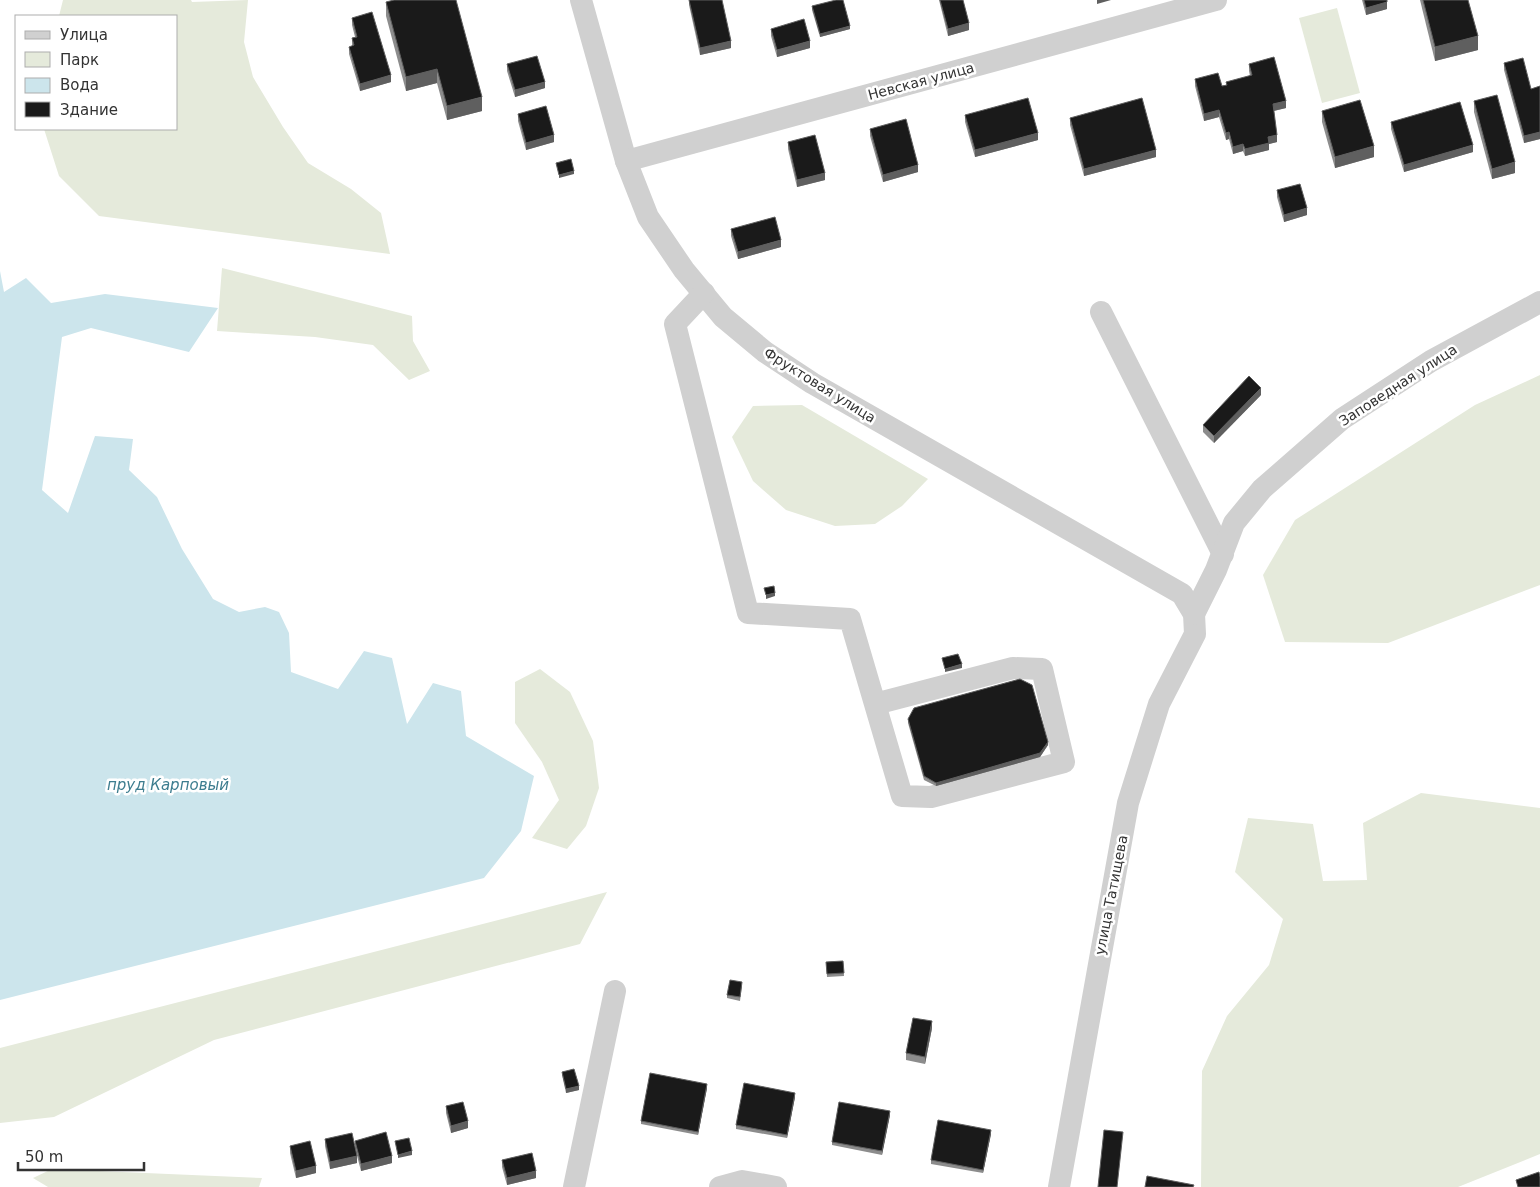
<svg xmlns="http://www.w3.org/2000/svg" width="1540" height="1187" viewBox="0 0 1540 1187" font-family="'DejaVu Sans',sans-serif">
	<rect width="100%" height="100%" fill="#fff"/>
	<g fill="#e5eadb">
		<polygon points="63,0 191,0 192,2 248,0 244,42 253,77 283,127 308,163 351,189 381,213 390,254 99,216 59,176 44,129 176,129 176,16 59,16"/>
		<polygon points="1337,8 1360,93 1322,103 1299,18"/>
		<polygon points="222,268 412,316 413,341 430,371 409,380 373,345 315,337 217,331"/>
		<polygon points="1540,375 1540,585 1388,643 1285,642 1263,575 1295,520 1475,405"/>
		<polygon points="802,405 928,479 902,506 875,524 835,526 786,510 753,481 732,437 753,406"/>
		<polygon points="540,669 570,692 593,741 599,788 586,826 567,849 532,838 559,800 542,762 515,723 515,682"/>
		<polygon points="1421,793 1540,808 1540,1154 1458,1187 1201,1187 1202,1071 1227,1016 1269,965 1283,919 1235,872 1248,818 1313,824 1323,881 1367,880 1363,823"/>
		<polygon points="607,892 580,944 214,1040 54,1117 0,1123 0,1048"/>
		<polygon points="52,1169 262,1178 259,1187 48,1187 33,1178"/>
	</g>
	<polygon fill="#cce5ec" points="0,271 4,292 26,278 51,303 105,294 218,308 189,352 91,328 62,337 42,490 68,513 95,436 133,439 129,470 157,497 182,549 213,599 239,612 265,607 279,612 289,633 291,672 338,689 364,651 392,658 407,724 433,683 461,691 466,736 534,776 521,831 484,878 0,1000"/>
	<g fill="none" stroke-linecap="round" stroke-linejoin="round">
		<g stroke="#d0d0d0" stroke-width="22">
			<polyline points="581,0 626,161 648,217 684,270 723,317 765,352 812,383 1182,594 1194,614 1195,634 1159,704 1128,803 1059,1187"/>
			<polyline points="626,161 1216,0"/>
			<polyline points="704,293 675,324 748,613 850,619 902,796 931,797 1064,762 1042,669 1013,668 875,704"/>
			<polyline points="1101,312 1223,554"/>
			<polyline points="1194,614 1216,570 1234,523 1262,489 1342,419 1431,361 1540,302"/>
			<polyline points="574,1187 615,991"/>
			<polyline points="720,1187 742,1181 776,1187"/>
		</g>
	</g>
	<g fill="#8c8c8c">
		<polygon points="689,0 731,48 700,55 689,5"/>
		<polygon points="939,0 963,0 969,30 948,36"/>
		<polygon points="1362,0 1387,0 1387,9 1366,15"/>
		<polygon points="1420,0 1468,0 1478,50 1435,61"/>
		<polygon points="386,2 482,111 447,120 437,83 406,91 386,16"/>
		<polygon points="812,6 850,29 820,37 812,10"/>
		<polygon points="352,18 391,82 360,91 349,54 349,47 352,46 352,38 355,37 352,25"/>
		<polygon points="771,29 810,48 777,57 771,36"/>
		<polygon points="1504,63 1531,89 1540,86 1540,139 1524,143 1504,70"/>
		<polygon points="507,64 545,88 515,97 507,71"/>
		<polygon points="1249,64 1286,108 1274,111 1277,142 1269,144 1269,150 1245,156 1243,151 1233,154 1229,139 1226,140 1219,117 1204,121 1195,86 1195,79 1222,86 1226,85 1226,82 1250,76 1249,71"/>
		<polygon points="1474,101 1515,173 1492,179 1474,112"/>
		<polygon points="1322,111 1374,157 1335,168 1322,122"/>
		<polygon points="518,114 554,142 526,150 518,121"/>
		<polygon points="965,115 1038,140 975,157 965,122"/>
		<polygon points="1070,118 1156,157 1084,176 1070,125"/>
		<polygon points="1391,122 1473,152 1404,172 1391,129"/>
		<polygon points="870,129 918,172 883,182 870,136"/>
		<polygon points="788,142 825,180 797,187 788,149"/>
		<polygon points="1277,190 1307,215 1284,222 1277,197"/>
		<polygon points="731,229 781,247 738,259 731,236"/>
		<polygon points="1261,395 1214,443 1203,432 1203,425"/>
		<polygon points="908,719 1048,745 1040,757 936,786 924,780 908,723"/>
		<polygon points="843,961 844,976 827,977 826,962"/>
		<polygon points="742,986 740,1001 727,998 727,995"/>
		<polygon points="932,1028 925,1064 906,1060 906,1053"/>
		<polygon points="562,1072 579,1090 566,1093 562,1075"/>
		<polygon points="707,1088 698,1135 641,1124 641,1121"/>
		<polygon points="795,1097 787,1138 736,1129 736,1125"/>
		<polygon points="446,1106 468,1128 451,1133 446,1113"/>
		<polygon points="890,1115 882,1155 832,1145 832,1142"/>
		<polygon points="991,1134 983,1173 931,1164 931,1160"/>
		<polygon points="325,1139 355,1146 355,1141 392,1163 361,1171 356,1152 357,1163 330,1169 325,1146"/>
		<polygon points="290,1146 316,1173 296,1178 290,1153"/>
		<polygon points="502,1160 536,1178 507,1185 502,1167"/>
	</g>
	<g fill="#5f5f5f">
		<polygon points="1097,0 1111,0 1097,4"/>
		<polygon points="1387,2 1387,9 1366,15 1366,8"/>
		<polygon points="969,23 969,30 948,36 948,29"/>
		<polygon points="850,26 850,29 820,37 820,34"/>
		<polygon points="1478,36 1478,50 1435,61 1435,47"/>
		<polygon points="731,41 731,48 700,55 700,48"/>
		<polygon points="810,41 810,48 777,57 777,50"/>
		<polygon points="437,69 437,83 406,91 406,77"/>
		<polygon points="391,75 391,82 360,91 360,84"/>
		<polygon points="545,82 545,88 515,97 515,90"/>
		<polygon points="482,97 482,111 447,120 447,106"/>
		<polygon points="1286,101 1286,108 1273,111 1273,104"/>
		<polygon points="1219,110 1219,117 1204,121 1204,114"/>
		<polygon points="1229,132 1229,139 1226,140 1226,133"/>
		<polygon points="1540,132 1540,139 1524,143 1524,136"/>
		<polygon points="1038,133 1038,140 975,157 975,150"/>
		<polygon points="554,135 554,142 526,150 526,143"/>
		<polygon points="1277,135 1277,142 1269,144 1269,150 1245,156 1245,149 1268,137"/>
		<polygon points="1243,144 1243,151 1233,154 1233,147"/>
		<polygon points="1473,145 1473,152 1404,172 1404,165"/>
		<polygon points="1374,146 1374,157 1335,168 1335,157"/>
		<polygon points="1156,150 1156,157 1084,176 1084,169"/>
		<polygon points="1515,162 1515,173 1492,179 1492,169"/>
		<polygon points="918,165 918,172 883,182 883,175"/>
		<polygon points="574,171 574,174 559,178 559,175"/>
		<polygon points="825,173 825,180 797,187 797,180"/>
		<polygon points="1307,208 1307,215 1284,222 1284,215"/>
		<polygon points="781,240 781,247 738,259 738,252"/>
		<polygon points="1261,388 1261,395 1214,443 1214,436"/>
		<polygon points="775,593 775,596 766,599 766,595"/>
		<polygon points="962,664 962,668 945,672 945,669"/>
		<polygon points="1048,742 1048,745 1040,757 936,786 936,783"/>
		<polygon points="932,1021 932,1028 925,1064 925,1057"/>
		<polygon points="707,1084 707,1088 698,1135 698,1132"/>
		<polygon points="579,1086 579,1090 566,1093 566,1089"/>
		<polygon points="795,1093 795,1097 787,1138 787,1135"/>
		<polygon points="890,1111 890,1115 882,1155 882,1151"/>
		<polygon points="468,1121 468,1128 451,1133 451,1126"/>
		<polygon points="991,1130 991,1134 983,1173 983,1170"/>
		<polygon points="412,1151 412,1155 398,1158 398,1155"/>
		<polygon points="357,1156 357,1163 330,1169 330,1162"/>
		<polygon points="392,1156 392,1163 361,1171 361,1164"/>
		<polygon points="316,1166 316,1173 296,1178 296,1171"/>
		<polygon points="536,1171 536,1178 507,1185 507,1178"/>
	</g>
	<g fill="#1a1a1a" stroke="#5f5f5f">
		<polygon points="394,0 456,0 482,97 447,106 437,69 406,77 386,2"/>
		<polygon points="689,0 722,0 731,41 700,48"/>
		<polygon points="836,0 843,0 850,26 820,34 812,6"/>
		<polygon points="940,0 963,0 969,23 948,29"/>
		<polygon points="1364,0 1387,0 1387,2 1366,8"/>
		<polygon points="1423,0 1468,0 1478,36 1435,47"/>
		<polygon points="372,12 391,75 360,84 349,47 354,45 352,38 357,37 352,18"/>
		<polygon points="804,19 810,41 777,50 771,29"/>
		<polygon points="537,56 545,82 515,90 507,64"/>
		<polygon points="1274,57 1286,101 1273,104 1277,135 1268,137 1269,143 1245,149 1243,144 1233,147 1229,132 1226,133 1219,110 1204,114 1195,79 1218,73 1222,86 1227,85 1226,82 1252,75 1249,64"/>
		<polygon points="1523,58 1531,89 1540,86 1540,132 1524,136 1504,63"/>
		<polygon points="1497,95 1515,162 1492,169 1474,101"/>
		<polygon points="1028,98 1038,133 975,150 965,115"/>
		<polygon points="1142,98 1156,150 1084,169 1070,118"/>
		<polygon points="1360,100 1374,146 1335,157 1322,111"/>
		<polygon points="1460,102 1473,145 1404,165 1391,122"/>
		<polygon points="546,106 554,135 526,143 518,114"/>
		<polygon points="906,119 918,165 883,175 870,129"/>
		<polygon points="815,135 825,173 797,180 788,142"/>
		<polygon points="571,159 574,171 559,175 556,163"/>
		<polygon points="1300,184 1307,208 1284,215 1277,190"/>
		<polygon points="775,217 781,240 738,252 731,229"/>
		<polygon points="1249,376 1261,388 1214,436 1203,425"/>
		<polygon points="774,586 775,593 766,595 764,588"/>
		<polygon points="958,654 962,664 945,669 942,658"/>
		<polygon points="1020,679 1032,685 1048,742 1040,753 936,783 924,776 908,719 914,708"/>
		<polygon points="843,961 844,973 827,974 826,962"/>
		<polygon points="730,980 742,982 740,997 727,995"/>
		<polygon points="913,1018 932,1021 925,1057 906,1053"/>
		<polygon points="574,1069 579,1086 566,1089 562,1072"/>
		<polygon points="650,1073 707,1084 698,1132 641,1121"/>
		<polygon points="744,1083 795,1093 787,1135 736,1125"/>
		<polygon points="463,1102 468,1121 451,1126 446,1106"/>
		<polygon points="839,1102 890,1111 882,1151 832,1142"/>
		<polygon points="938,1120 991,1130 983,1170 931,1160"/>
		<polygon points="1104,1130 1123,1132 1117,1187 1098,1187"/>
		<polygon points="386,1132 392,1156 361,1164 355,1141"/>
		<polygon points="352,1133 357,1156 330,1162 325,1139"/>
		<polygon points="409,1138 412,1151 398,1155 395,1141"/>
		<polygon points="310,1141 316,1166 296,1171 290,1146"/>
		<polygon points="532,1153 536,1171 507,1178 502,1160"/>
		<polygon points="1539,1172 1540,1177 1540,1187 1518,1187 1516,1180"/>
		<polygon points="1147,1176 1194,1185 1193,1187 1145,1187"/>
	</g>
	<g text-anchor="middle" dominant-baseline="central" stroke-width="5" stroke-linejoin="round" paint-order="stroke">
		<g font-size="14" fill="#333" stroke="#fff">
			<text transform="translate(921 81) rotate(-15)">Невская улица</text>
			<text transform="translate(820 385) rotate(32)">Фруктовая улица</text>
			<text transform="translate(1398 385) rotate(-33)">Заповедная улица</text>
			<text transform="translate(1111 895) rotate(-79)">улица Татищева</text>
		</g>
		<g font-size="15" font-style="italic" fill="#3d7d8f" stroke="#fff">
			<text x="168" y="785">пруд Карповый</text>
		</g>
	</g>
	<rect x="15" y="15" width="162" height="115" fill="#ffffff" stroke="#adadad"/>
	<rect x="25" y="31" width="25" height="8" fill="#d0d0d0" stroke="#adadad"/>
	<text x="60" y="40" font-size="15" fill="#333333">Улица</text>
	<rect x="25" y="52" width="25" height="15" fill="#e5eadb" stroke="#adadad"/>
	<text x="60" y="65" font-size="15" fill="#333333">Парк</text>
	<rect x="25" y="78" width="25" height="15" fill="#cce5ec" stroke="#adadad"/>
	<text x="60" y="90" font-size="15" fill="#333333">Вода</text>
	<rect x="25" y="102" width="25" height="15" fill="#1a1a1a" stroke="#adadad"/>
	<text x="60" y="115" font-size="15" fill="#333333">Здание</text>
	<path d="M18 1162v8h126v-8" fill="none" stroke="#333333" stroke-width="2.5"/>
	<text x="25" y="1162" font-size="15" fill="#333333" stroke="#ffffff" stroke-width="4" paint-order="stroke">50 m</text>
</svg>
